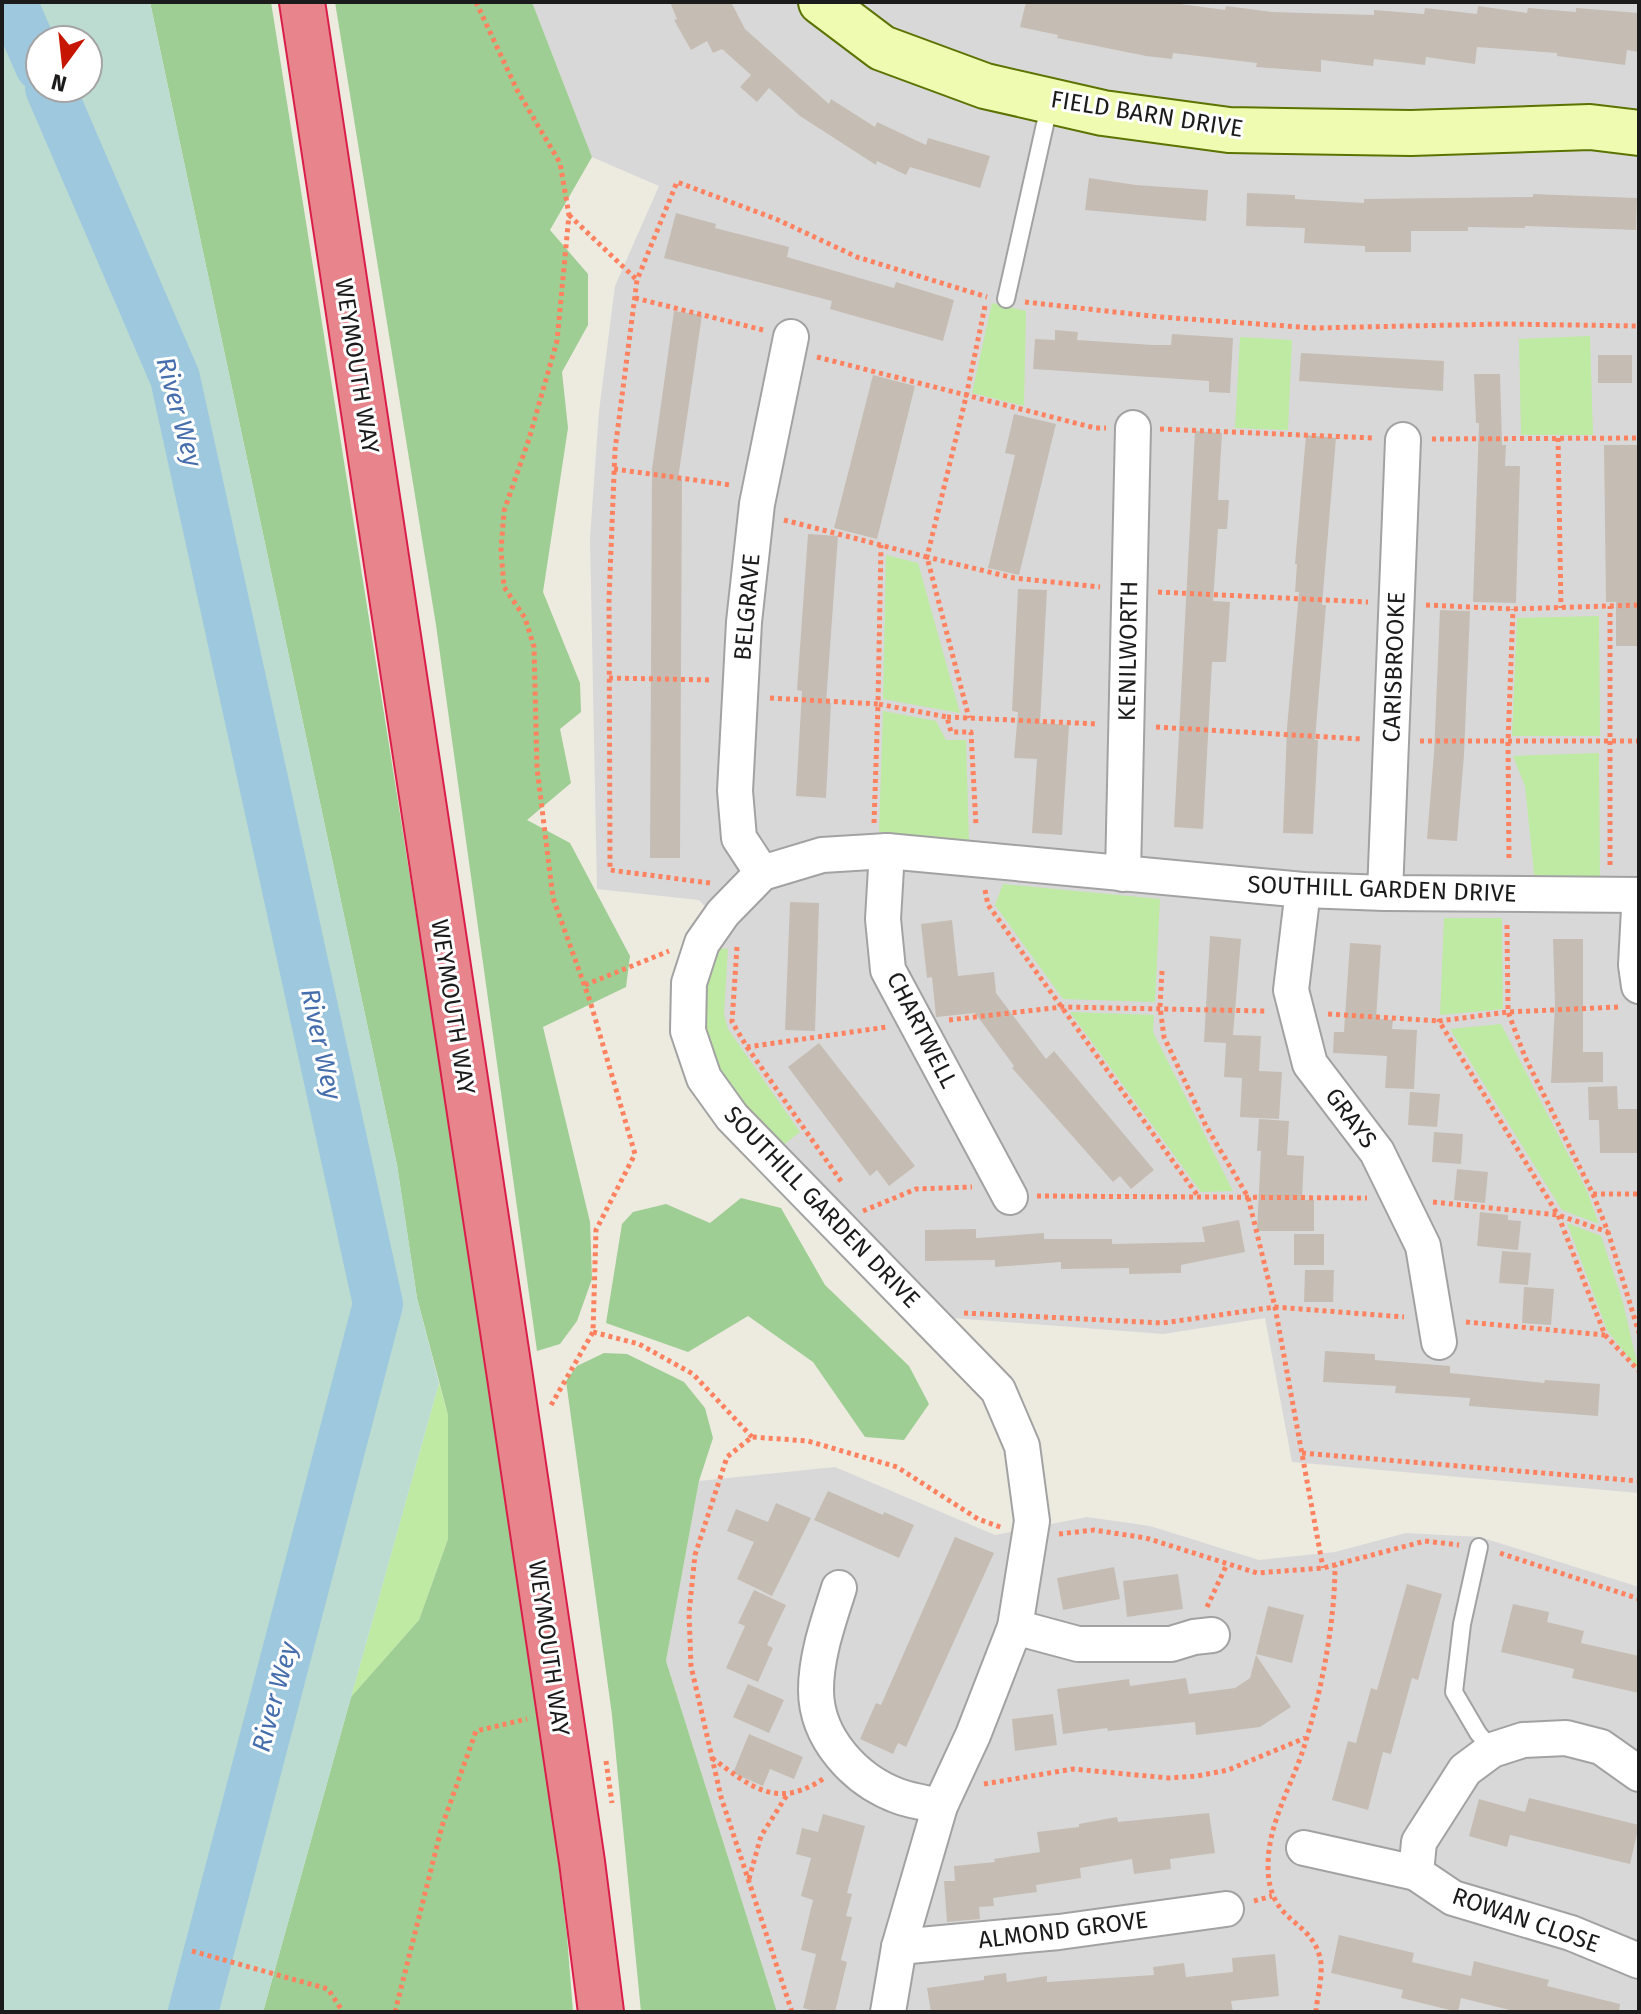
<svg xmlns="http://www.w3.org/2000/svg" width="1641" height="2014" viewBox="0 0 1641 2014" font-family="'Fira Sans',sans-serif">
	<rect width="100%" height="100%" fill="#edeae0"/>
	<g fill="#d9d8d8">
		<polygon points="532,2 1639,2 1639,1493 1292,1462 1265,1318 1163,1334 953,1318 745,1112 704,1037 702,982 725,929 699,900 597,889 590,538 599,411 615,286 659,186 592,157"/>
		<polygon points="835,1467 995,1535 1087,1517 1150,1526 1259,1560 1335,1552 1406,1533 1480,1537 1639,1587 1639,2012 777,2012 666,1661 699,1481"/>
	</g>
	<g fill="#beeaa3">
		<polygon points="992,303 1026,311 1024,406 972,393"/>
		<polygon points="1590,336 1593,435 1521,435 1519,339"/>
		<polygon points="1240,337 1292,340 1288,430 1235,428"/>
		<polygon points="886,555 918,563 960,713 883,699"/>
		<polygon points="1599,616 1600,736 1512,736 1517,618"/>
		<polygon points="883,711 936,721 946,740 966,740 969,843 879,832"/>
		<polygon points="1599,753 1600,882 1535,883 1525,786 1513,756"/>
		<polygon points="1003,884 1160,899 1155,1002 1063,999 995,905"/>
		<polygon points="1444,918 1502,918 1503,1009 1440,1015"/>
		<path d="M719,948L728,949L724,1014L728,1029L800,1132L782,1146C764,1128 744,1111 729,1091C701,1053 696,990 719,948Z"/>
		<polygon points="1070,1012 1154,1015 1153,1032 1233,1191 1201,1192"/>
		<polygon points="1501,1024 1587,1191 1599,1224 1562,1210 1450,1029"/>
		<polygon points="1567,1223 1601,1236 1622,1299 1639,1371 1607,1330"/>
		<polygon points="439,1383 448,1415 448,1539 419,1620 351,1697"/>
	</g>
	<g fill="#9ece93">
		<polygon points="150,2 271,2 532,1645 567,1936 573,2012 263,2012 351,1697 419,1620 448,1539 448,1415 417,1298 397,1165"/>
		<polygon points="335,2 532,2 592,157 550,230 588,274 588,325 562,372 568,428 543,592 580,683 581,712 560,729 571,783 527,820 570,843 630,956 626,987 543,1027 590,1222 592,1279 577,1321 560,1344 537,1351 436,625"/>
		<polygon points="741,1198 781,1208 825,1285 909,1366 929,1404 904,1440 865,1437 813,1362 748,1316 688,1352 606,1323 622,1224 633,1212 666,1204 710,1223"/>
		<polygon points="604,1353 627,1354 684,1382 705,1408 713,1438 699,1481 666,1661 777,2012 641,2012 612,1715 566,1381 577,1366"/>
	</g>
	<path fill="#bcdcd1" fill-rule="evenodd" d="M2,2H150L397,1165L417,1298L439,1383L263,2012H2ZM40,40H88V88H40Z"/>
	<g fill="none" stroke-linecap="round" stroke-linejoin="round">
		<g stroke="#9ec8dd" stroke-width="50">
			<polyline points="12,2 40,66"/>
			<polyline points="50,88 175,378 378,1304 193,2012"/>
		</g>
	</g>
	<g fill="#c5bdb3">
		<polygon points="670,2 731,2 745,29 829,104 831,99 875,127 877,122 926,145 928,138 990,156 980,188 910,167 906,175 877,161 876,165 800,116 769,88 757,102 740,87 751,75 722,49 713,53 707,41 691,50 674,20 677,19"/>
		<polygon points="1026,2 1166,2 1225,10 1226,6 1272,12 1374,15 1374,10 1424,14 1425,8 1477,14 1478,6 1527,13 1528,8 1576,12 1576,8 1639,13 1639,52 1627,50 1625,65 1557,56 1557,53 1477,47 1475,64 1426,57 1425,65 1374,59 1373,66 1321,60 1321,72 1256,67 1257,63 1173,53 1172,59 1146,56 1057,38 1058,35 1020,27"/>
		<polygon points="1089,178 1136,185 1208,190 1206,221 1085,210"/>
		<polygon points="1247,193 1295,195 1295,199 1364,203 1364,199 1533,197 1533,194 1637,198 1636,230 1525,226 1525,228 1468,227 1468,231 1411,231 1411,252 1365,252 1365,246 1304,243 1305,228 1246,226"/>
		<polygon points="676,213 716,224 715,228 789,247 787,257 894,288 896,282 954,300 943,341 830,309 832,301 664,258"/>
		<polygon points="674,311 702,315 678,479 682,479 680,858 650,858 652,469"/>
		<polygon points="1055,330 1078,332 1077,340 1153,345 1171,345 1172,334 1233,338 1230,393 1209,392 1209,381 1033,369 1035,339 1055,340"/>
		<polygon points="1301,353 1444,361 1443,391 1299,381"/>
		<rect x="1598" y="355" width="34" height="28"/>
		<polygon points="1474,374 1500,374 1502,445 1506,445 1505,466 1520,466 1516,603 1473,602 1479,423 1476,423"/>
		<polygon points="873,375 915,386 877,539 834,528"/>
		<polygon points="1014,414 1056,424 1019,575 988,568 1015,455 1005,453"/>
		<polygon points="1195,431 1222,433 1218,500 1229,500 1227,529 1218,529 1213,601 1230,602 1226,662 1212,662 1203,829 1174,827"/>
		<polygon points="1306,435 1336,438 1322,605 1326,605 1315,740 1318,740 1313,834 1283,833 1287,728 1299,592 1295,592 1297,564 1295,564"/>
		<polygon points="1604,445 1637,445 1639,646 1616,646 1616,602 1606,602"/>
		<polygon points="808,534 838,536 826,703 831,703 826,798 796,796 802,691 797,690"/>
		<polygon points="1018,589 1047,590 1040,723 1069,725 1062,835 1032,833 1037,759 1014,758 1018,712 1012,711"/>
		<polygon points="1440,610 1470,611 1464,755 1457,841 1427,839 1434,753"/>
		<polygon points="790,902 819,903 815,1031 785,1030"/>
		<polygon points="952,920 958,976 994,972 996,993 1046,1059 1054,1051 1154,1170 1131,1189 1120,1176 1113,1182 1012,1068 1014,1066 975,1013 936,1017 932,977 927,978 921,924"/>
		<polygon points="1210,936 1241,939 1233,1035 1261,1036 1259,1071 1282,1072 1279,1119 1240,1117 1242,1078 1224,1077 1226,1043 1204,1042"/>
		<polygon points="1553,939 1583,939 1583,1052 1603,1052 1603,1082 1551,1083 1555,1004"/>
		<polygon points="1350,943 1381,945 1376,1019 1393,1020 1392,1029 1417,1030 1414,1089 1385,1088 1387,1056 1333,1053 1334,1032 1344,1032"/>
		<polygon points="819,1043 915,1166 889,1186 877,1170 870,1176 788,1067"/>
		<polygon points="1617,1086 1618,1109 1639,1109 1639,1153 1600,1153 1599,1120 1589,1120 1588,1087"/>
		<polygon points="1410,1092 1440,1094 1437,1127 1408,1125"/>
		<polygon points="1259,1119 1289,1121 1287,1155 1304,1156 1302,1200 1314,1200 1314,1231 1257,1231 1261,1151 1257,1151"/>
		<polygon points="1434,1132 1463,1134 1461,1164 1432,1162"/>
		<polygon points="1457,1169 1488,1172 1485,1203 1454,1200"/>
		<polygon points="1480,1212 1508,1215 1508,1220 1521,1221 1518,1250 1477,1246"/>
		<polygon points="1239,1220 1245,1252 1181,1265 1181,1273 1129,1274 1129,1268 1061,1269 1061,1262 995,1267 995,1260 925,1261 925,1230 976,1229 976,1238 1044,1233 1044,1239 1112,1239 1112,1244 1205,1242 1202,1227"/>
		<rect x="1294" y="1234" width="30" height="31"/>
		<polygon points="1502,1251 1531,1253 1528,1285 1499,1283"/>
		<polygon points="1305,1270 1334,1270 1333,1302 1304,1302"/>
		<polygon points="1524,1287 1554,1289 1551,1325 1522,1323"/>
		<polygon points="1325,1351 1375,1354 1375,1360 1450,1366 1450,1373 1544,1383 1545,1380 1600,1384 1598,1416 1469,1406 1470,1398 1395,1393 1396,1386 1323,1382"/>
		<polygon points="828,1491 883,1515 884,1512 914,1525 899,1558 814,1520"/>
		<polygon points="776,1503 811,1518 772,1596 737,1579 754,1542 727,1531 736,1509 768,1522"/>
		<polygon points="955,1537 994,1553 906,1747 898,1743 893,1754 860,1739 876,1703 881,1705"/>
		<polygon points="1114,1567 1120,1599 1063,1610 1057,1578"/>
		<polygon points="1178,1574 1183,1609 1127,1617 1123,1581"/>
		<polygon points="1407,1584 1442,1594 1418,1680 1412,1678 1391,1754 1383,1752 1368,1810 1332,1800 1348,1741 1356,1743 1371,1688 1377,1690"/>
		<polygon points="754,1590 786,1605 767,1645 773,1648 758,1682 726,1668 745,1626 738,1623"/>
		<polygon points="1513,1604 1549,1612 1547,1622 1584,1631 1581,1643 1639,1656 1639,1693 1572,1678 1574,1669 1501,1652"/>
		<polygon points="1268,1606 1304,1615 1292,1663 1256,1654"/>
		<polygon points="1256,1655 1291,1707 1260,1727 1196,1735 1195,1722 1108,1731 1107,1728 1063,1734 1057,1689 1129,1679 1130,1686 1186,1678 1189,1694 1235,1688 1250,1678"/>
		<polygon points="748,1684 784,1700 769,1733 733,1717"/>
		<polygon points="1053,1714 1057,1745 1015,1751 1012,1719"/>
		<polygon points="749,1734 803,1757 794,1779 770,1769 763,1786 733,1773"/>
		<polygon points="1529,1798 1639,1825 1630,1864 1510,1835 1507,1847 1469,1836 1479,1799 1525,1812"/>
		<polygon points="1209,1813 1215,1853 1170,1859 1171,1869 1134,1874 1132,1859 1080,1868 1081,1878 1036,1885 1037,1892 993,1898 994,1906 979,1907 980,1919 947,1922 944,1881 955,1881 954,1866 995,1862 994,1859 1040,1852 1037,1832 1079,1827 1079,1824 1117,1817 1118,1822"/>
		<polygon points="823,1814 865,1826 847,1893 852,1894 846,1916 852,1917 841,1960 847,1962 835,2012 818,2012 803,2008 816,1954 801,1950 813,1900 801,1896 811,1858 796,1854 802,1828 818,1832"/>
		<polygon points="1339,1935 1414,1953 1412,1962 1471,1976 1474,1961 1549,1980 1547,1986 1620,2004 1619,2012 1518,2012 1461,1998 1458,2012 1401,1998 1403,1990 1331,1973"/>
		<polygon points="1275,1954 1279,1996 1231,2001 1233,2012 931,2012 927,1988 984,1980 984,1976 1006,1973 1007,1982 1047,1976 1047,1982 1154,1975 1153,1967 1184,1963 1186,1977 1233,1972 1232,1958"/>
	</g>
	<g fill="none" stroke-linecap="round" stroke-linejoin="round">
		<g stroke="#a2a2a2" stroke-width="20">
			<g id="lane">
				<polyline points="1006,299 1050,102"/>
				<polyline points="1479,1547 1462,1624 1454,1692 1478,1733 1492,1750"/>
			</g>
		</g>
		<g stroke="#a2a2a2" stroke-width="38">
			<g id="street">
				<polyline points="887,851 883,919 888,970 1010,1197"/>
				<polyline points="762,873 739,838 735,791 744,622 757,504 791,337"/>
				<polyline points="1123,874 1133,428"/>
				<polyline points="1303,890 1291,990 1310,1064 1377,1152 1423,1246 1439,1342"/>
				<polyline points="1385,893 1403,440"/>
				<polyline points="1639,909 1636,965 1639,986"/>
				<path d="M839,1588C829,1620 816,1655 816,1690C816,1738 855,1780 898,1796C911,1801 927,1803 940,1806"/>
				<polyline points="1015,1627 1078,1644 1171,1644 1194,1637 1212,1635"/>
				<polyline points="1304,1848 1416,1873 1453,1898 1571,1933 1639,1961"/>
				<polyline points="1416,1873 1419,1842 1465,1770 1492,1750 1523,1740 1566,1738 1601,1747 1639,1774"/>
				<polyline points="899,1947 1059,1932 1226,1909"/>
				<polyline points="888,2012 899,1947 940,1806 973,1735 1015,1627 1032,1521 1022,1446 998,1390 732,1117 704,1078 688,1031 689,983 702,943 723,913 762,873 822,855 887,851 1303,890 1385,893 1639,895"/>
			</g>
		</g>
		<g stroke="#5a7301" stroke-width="48">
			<polyline id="secondary" points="821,2 882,48 985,86 1103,113 1229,130 1411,133 1590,127 1639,133"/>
		</g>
		<g stroke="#da1e4a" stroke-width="48">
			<polyline id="highway" points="302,2 510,1377 582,1862 601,2012"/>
		</g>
		<g stroke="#fe8260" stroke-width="5" stroke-dasharray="4 4" stroke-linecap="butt">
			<polyline points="476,2 517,90 560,163 569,215 557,341 529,439 504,511 501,550 504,587 525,618 534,647 537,768 553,898 590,1001 635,1154 596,1230 593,1332 550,1407"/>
			<polyline points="569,215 637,280"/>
			<polyline points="635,298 763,330"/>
			<polyline points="1025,302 1160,317 1314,328 1504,324 1639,326"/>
			<polyline points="985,306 966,397 927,557 1014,578 1100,587"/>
			<polyline points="817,357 1095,428 1106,428"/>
			<polyline points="1160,429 1374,438"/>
			<polyline points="1558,438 1561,608"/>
			<polyline points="1432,439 1639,438"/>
			<polyline points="614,469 731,485"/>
			<polyline points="784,520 927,557 969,718"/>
			<polyline points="1158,592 1368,602"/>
			<polyline points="1426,605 1513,609 1639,605"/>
			<polyline points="609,678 712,680"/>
			<polyline points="770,698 878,704 881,545"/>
			<polyline points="947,717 1098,724"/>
			<polyline points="1156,727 1362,739"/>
			<polyline points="1420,741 1639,741"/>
			<polyline points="874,823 878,704 947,717 951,732 971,732 976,826"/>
			<polyline points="1509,858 1508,743 1513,609"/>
			<polyline points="1610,865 1610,606"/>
			<polyline points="710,883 610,870 609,599 615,450 637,280 677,182 776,219 857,257 987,297"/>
			<polyline points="985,890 988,905 1198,1196"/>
			<polyline points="1507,925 1508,1012 1525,1057 1593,1194 1608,1232 1639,1333"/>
			<polyline points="737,947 732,1022 747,1047 887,1027"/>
			<polyline points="1162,971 1160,1007 1164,1037 1206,1126 1248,1197 1275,1307 1323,1568"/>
			<polyline points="585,985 669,951"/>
			<polyline points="1618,1007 1508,1012 1439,1021 1558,1215 1605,1335 1639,1371"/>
			<polyline points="1328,1014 1439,1021"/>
			<polyline points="949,1020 1062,1007 1266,1011"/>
			<polyline points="747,1047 843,1184"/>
			<polyline points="1593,1194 1639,1194"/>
			<polyline points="1037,1196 1367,1198"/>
			<polyline points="1433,1202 1558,1215 1608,1232"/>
			<polyline points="863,1211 916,1189 972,1187"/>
			<polyline points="964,1313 1163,1323 1275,1307 1404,1317"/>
			<polyline points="1466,1322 1605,1335"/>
			<polyline points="593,1332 639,1344 693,1374 752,1437"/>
			<polyline points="1302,1453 1639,1481"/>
			<polyline points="1059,1534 1094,1530 1146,1538 1257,1573 1323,1568 1425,1541 1459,1545"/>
			<polyline points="1500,1553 1639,1599"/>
			<polyline points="1207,1607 1227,1564"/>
			<path d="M712,1758C750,1786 776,1810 823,1779"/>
			<polyline points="606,1761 612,1803"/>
			<polyline points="984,1784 1073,1769 1169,1778 1197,1776 1228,1770 1305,1738"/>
			<polyline points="749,1879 761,1836 787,1795"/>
			<polyline points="1254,1901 1272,1896"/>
			<polyline points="192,1951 328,1989 343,2012"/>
			<polyline points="395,2012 442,1826 476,1731 527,1719"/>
			<polyline points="792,2012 721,1797 691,1666 689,1613 695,1555 727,1457 752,1437 808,1441 897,1467 978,1519 1003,1528"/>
			<path d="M1316,2012C1317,1996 1324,1973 1320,1958C1311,1918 1268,1924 1268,1866C1268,1824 1290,1789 1303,1750C1321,1694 1335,1624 1335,1565"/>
		</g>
		<use href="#lane" stroke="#fff" stroke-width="16"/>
		<use href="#street" stroke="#fff" stroke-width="34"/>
		<use href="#secondary" stroke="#effbb0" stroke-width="44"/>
		<use href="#highway" stroke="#e8848c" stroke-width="44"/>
	</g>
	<g text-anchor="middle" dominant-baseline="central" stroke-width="6" stroke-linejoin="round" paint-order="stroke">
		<g font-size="24" fill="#1b1b1b" stroke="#fff">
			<text transform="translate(1147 114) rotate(9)">FIELD BARN DRIVE</text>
			<text transform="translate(357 366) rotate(81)">WEYMOUTH WAY</text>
			<text transform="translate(747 607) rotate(-85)">BELGRAVE</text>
			<text transform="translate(1128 651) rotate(-89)">KENILWORTH</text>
			<text transform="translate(1394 667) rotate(-88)">CARISBROOKE</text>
			<text transform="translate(1382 889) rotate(2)">SOUTHILL GARDEN DRIVE</text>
			<text transform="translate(453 1007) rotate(81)">WEYMOUTH WAY</text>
			<text transform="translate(922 1030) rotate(63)">CHARTWELL</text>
			<text transform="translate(1351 1118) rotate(53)">GRAYS</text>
			<text transform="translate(822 1207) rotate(46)">SOUTHILL GARDEN DRIVE</text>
			<text transform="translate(549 1648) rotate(82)">WEYMOUTH WAY</text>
			<text transform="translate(1526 1920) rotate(19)">ROWAN CLOSE</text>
			<text transform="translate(1063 1930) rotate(-7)">ALMOND GROVE</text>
		</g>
		<g font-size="26" font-style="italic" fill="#466ead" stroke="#fff">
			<text transform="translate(179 412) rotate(75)">River Wey</text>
			<text transform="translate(321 1044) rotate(78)">River Wey</text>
			<text transform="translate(275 1697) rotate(-75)">River Wey</text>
		</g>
	</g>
	<rect width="1641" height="2014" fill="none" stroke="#1b1b1b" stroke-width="8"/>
	<g transform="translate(64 64) rotate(195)"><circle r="38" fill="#ffffff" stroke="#a4a4a4" stroke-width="2"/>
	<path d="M0-6L14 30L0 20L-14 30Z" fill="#c61500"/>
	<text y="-12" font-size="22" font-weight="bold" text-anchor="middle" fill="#1b1b1b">N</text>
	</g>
</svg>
